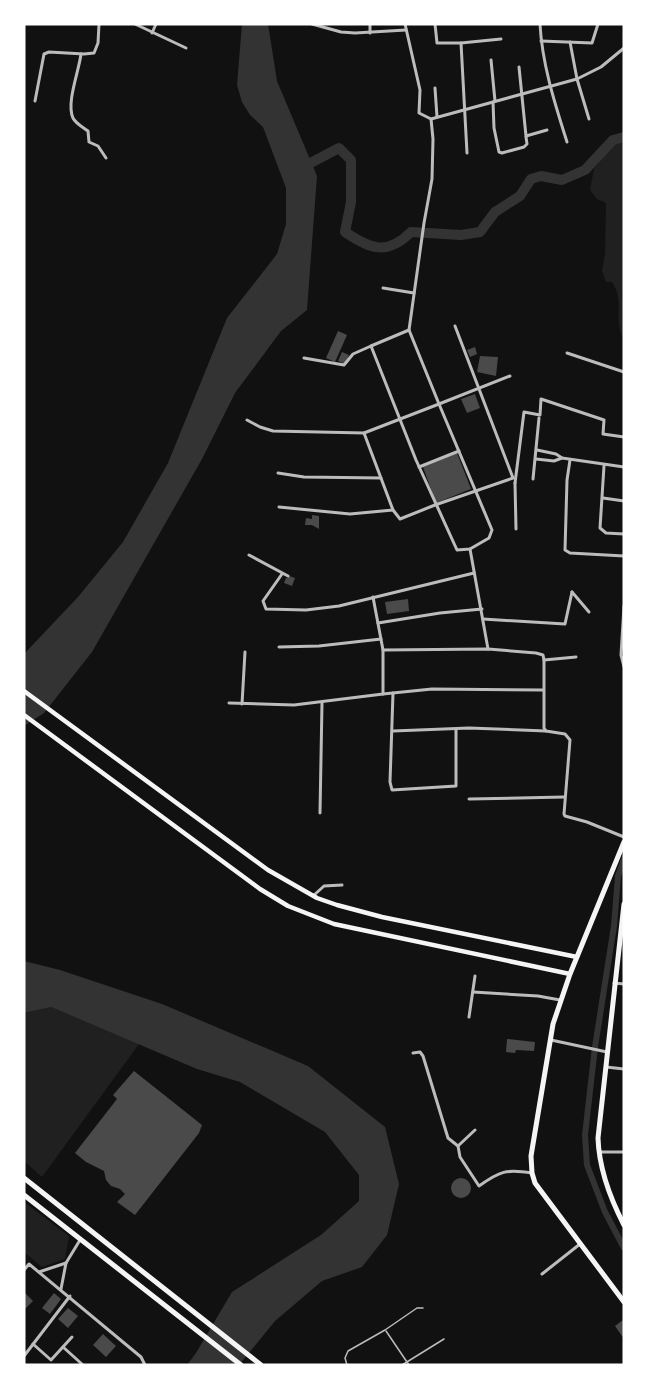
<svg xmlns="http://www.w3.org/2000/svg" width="648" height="1389" viewBox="0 0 648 1389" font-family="Roboto,sans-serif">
	<rect width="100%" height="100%" fill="#111"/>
	<g fill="#202020">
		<path d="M624,140V339C612,318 626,304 612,282H606L602,271L605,254L606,203L597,199L590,190L594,169L615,142Z"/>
		<polygon points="51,1007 139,1044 42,1177 24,1161 24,1013"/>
		<polygon points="24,1202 69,1236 65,1259 42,1267 24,1252"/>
	</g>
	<g fill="#333">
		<polygon points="242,24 268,24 277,81 317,176 307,310 281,331 235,393 202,459 92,652 44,713 24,726 24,654 78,597 123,542 168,463 227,318 277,254 286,224 286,188 263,127 250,115 242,102 237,85"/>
		<polygon points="24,961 60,970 162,1004 308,1066 385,1127 399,1184 387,1235 362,1267 322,1281 275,1321 239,1365 187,1365 196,1353 232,1292 321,1235 359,1201 359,1175 325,1132 240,1082 197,1069 51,1007 24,1013"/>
	</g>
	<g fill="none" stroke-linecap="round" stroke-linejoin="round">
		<polyline stroke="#333" stroke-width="6" points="624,859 618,876 614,926 595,1047 585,1135 587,1165 605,1212 624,1248"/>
		<path stroke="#333" stroke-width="10" d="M301,168L339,148L351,160V202L345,232C370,249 387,256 411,232L461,235L480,232L495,212L520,196L531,179L541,176L562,180L585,170L613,140L624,137"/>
	</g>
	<g fill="#4a4a4a">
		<polygon points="338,331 347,335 335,362 326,358"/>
		<polygon points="475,347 477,354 470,357 467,350"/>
		<polygon points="342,352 349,355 345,364 338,361"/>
		<polygon points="480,356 498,357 496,376 477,372"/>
		<polygon points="475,394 480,408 467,413 461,399"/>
		<polygon points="457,453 471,489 436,503 423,467"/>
		<polygon points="312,515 319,516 319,529 312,525 305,525 306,518 312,519"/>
		<polygon points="289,576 295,578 292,586 284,583 286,578 288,578"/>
		<polygon points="408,599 409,611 387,614 385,602"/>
		<polygon points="507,1039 535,1042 534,1051 516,1050 515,1053 506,1052"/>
		<polygon points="134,1071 202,1125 199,1133 135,1215 117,1202 125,1194 120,1189 111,1186 106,1180 104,1171 86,1162 75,1153 117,1099 113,1095"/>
		<circle cx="461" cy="1188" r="10"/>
		<polygon points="24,1292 33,1301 25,1309 24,1308"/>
		<polygon points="54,1293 61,1299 50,1314 42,1308"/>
		<polygon points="68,1308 78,1316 68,1328 58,1319"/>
		<polygon points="623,1320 624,1321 624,1339 615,1326"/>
		<polygon points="103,1334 116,1346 106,1357 93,1345"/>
	</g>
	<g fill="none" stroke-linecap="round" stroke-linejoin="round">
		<g stroke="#bcbcbc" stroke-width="1.5">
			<polyline points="386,1331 409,1365"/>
			<polyline points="347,1365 345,1358 348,1351 385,1330 417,1308 423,1308"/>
			<polyline points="402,1365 444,1339"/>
		</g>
		<g stroke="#bcbcbc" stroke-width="3">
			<polyline points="135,24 186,48"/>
			<polyline points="312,24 341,32 355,33 406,30"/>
			<polyline points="370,24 370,33"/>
			<polyline points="405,24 420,90 419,113 431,119 433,139 432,179 424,223 409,330 439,404 364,433 393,510 400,519 435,505 513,478 455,326"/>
			<polyline points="435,24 437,43 461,43 467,153"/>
			<path d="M540,24C542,64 555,104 567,142"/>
			<polyline points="152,33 156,24"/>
			<polyline points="541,41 592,43 598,24"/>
			<polyline points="570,42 577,79 589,119"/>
			<polyline points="461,43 501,39"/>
			<path d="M81,54C79,71 66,103 73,118C76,124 83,127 88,131L89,142L98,146L106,158"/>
			<polyline points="491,60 495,101"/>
			<polyline points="519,67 526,136 547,130"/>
			<polyline points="435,88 437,117"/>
			<polyline points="35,101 44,54 49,52 84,54 94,53 98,43 99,24"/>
			<polyline points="493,102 494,128 499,152 502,153 524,147 527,144 526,137"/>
			<polyline points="431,119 577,79 601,67 624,48"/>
			<polyline points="383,288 414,293"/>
			<polyline points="409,330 371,346 416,460 457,550 470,549 489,538 492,530 439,404 510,376"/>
			<polyline points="567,353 624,372"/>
			<polyline points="304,358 344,365 353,354 371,346"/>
			<polyline points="247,420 260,427 273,431 364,433"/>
			<polyline points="537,450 556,454 562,458 624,467"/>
			<polyline points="536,459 554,461 562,458"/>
			<polyline points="570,460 567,480 565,550 570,553 624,556"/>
			<polyline points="604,466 600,528 606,533 624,534"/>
			<polyline points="419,467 459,451"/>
			<polyline points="278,473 304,477 381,478"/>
			<polyline points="533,479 539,418"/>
			<polyline points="515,483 524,412 540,415 541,399 604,420 603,434 624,437"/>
			<polyline points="515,483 516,529"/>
			<polyline points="603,498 624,501"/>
			<polyline points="279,507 350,514 393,510"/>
			<polyline points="470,549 488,649"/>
			<polyline points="249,555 288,576"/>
			<polyline points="282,574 263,601 266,609 306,610 339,606 474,573"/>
			<polyline points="572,592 589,612"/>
			<polyline points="624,606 621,655 624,667"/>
			<polyline points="483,619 565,624 572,592"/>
			<polyline points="378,623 440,613 482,609"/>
			<polyline points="279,647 319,646 381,639"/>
			<polyline points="383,650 488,649 536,653 543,655 544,660 544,728 546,731 565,734 570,740 564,814 565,816 587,822 624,837"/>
			<polyline points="544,660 576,657"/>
			<polyline points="393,693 390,782 392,790 456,786 456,729"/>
			<polyline points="383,694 432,689 543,690"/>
			<polyline points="229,703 294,705 383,694 383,650 373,597"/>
			<polyline points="242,704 245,652"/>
			<polyline points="393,731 469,728 546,731"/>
			<polyline points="469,799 564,797"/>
			<polyline points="320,813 322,703"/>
			<polyline points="313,896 324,886 342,885"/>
			<polyline points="614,983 624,984"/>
			<polyline points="473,992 538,996 560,1000"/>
			<polyline points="469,1017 475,976"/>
			<polyline points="551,1040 607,1052"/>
			<polyline points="413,1053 420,1052 423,1056 448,1138 458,1146"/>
			<polyline points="606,1067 624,1069"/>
			<path d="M475,1130L458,1146L460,1157L479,1186C500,1171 506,1169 532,1173"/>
			<polyline points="600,1152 624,1152"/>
			<polyline points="24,1270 29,1264 141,1357 145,1365"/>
			<polyline points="39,1272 66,1263"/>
			<polyline points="542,1274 580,1244"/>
			<polyline points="61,1289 66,1263 80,1240"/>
			<polyline points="33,1344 51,1360 72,1337"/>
			<polyline points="63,1347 83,1365"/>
			<polyline points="24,1356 70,1296"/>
		</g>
		<g stroke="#f5f5f5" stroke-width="4.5">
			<polyline points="24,691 268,870 317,898 337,905 382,917 577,957"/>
			<polyline points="24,715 260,889 288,906 334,924 570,974"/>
		</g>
		<g stroke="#f5f5f5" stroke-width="5">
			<polyline points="624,842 570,974 553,1024 531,1156 532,1173 535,1183 624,1302"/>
			<path d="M624,904L598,1138C599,1169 610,1198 624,1225"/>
		</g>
		<g stroke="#f5f5f5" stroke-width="5">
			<polyline points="24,1178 261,1365"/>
			<polyline points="24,1195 241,1365"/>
		</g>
	</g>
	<rect width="648" height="1389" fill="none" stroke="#ffffff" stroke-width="51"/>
</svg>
